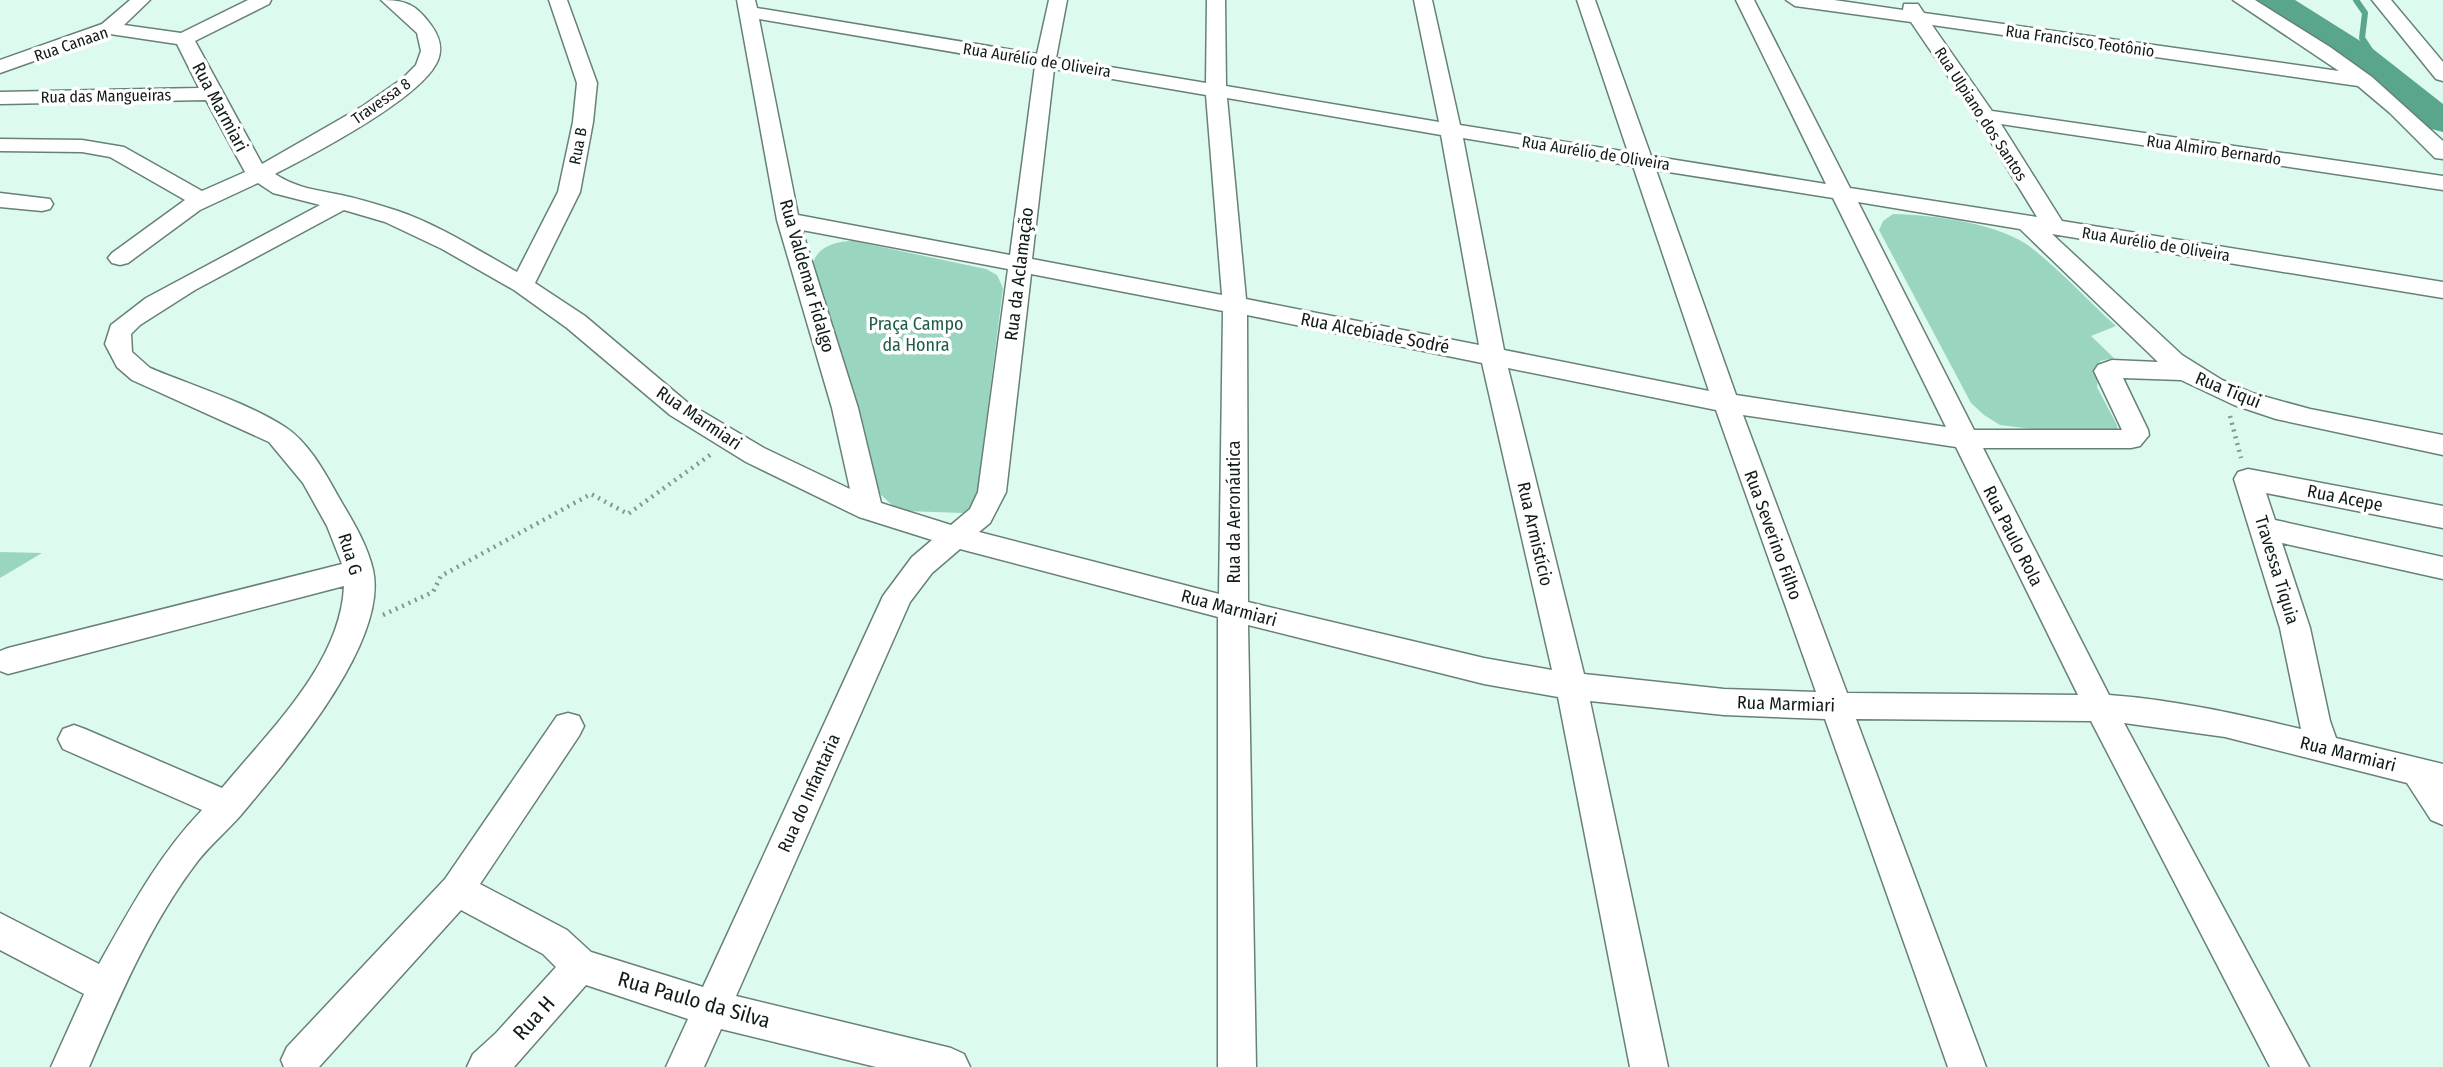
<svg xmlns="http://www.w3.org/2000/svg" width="2443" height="1067" viewBox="0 0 2443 1067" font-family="'Fira Sans Condensed',sans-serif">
	<rect width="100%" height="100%" fill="#ddfaee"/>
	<g fill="#9ad6bf">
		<path d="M1893,214C1933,215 2001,223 2033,249C2062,272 2088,301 2116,326L2091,336L2114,358L2100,361L2097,387L2117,425L2118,433L2049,431L2000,425L1984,415L1971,403L1879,230L1883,221Z"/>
		<path d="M853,241L986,269L997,275L1003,288L976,502L963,513L905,511L892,505L880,494L813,263C818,246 837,241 853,241Z"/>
		<polygon points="0,552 42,553 0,578"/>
	</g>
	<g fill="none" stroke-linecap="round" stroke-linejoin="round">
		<polyline stroke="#5aa68c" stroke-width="6" points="2356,0 2365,13 2362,38 2381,67"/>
		<polygon fill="#5aa68c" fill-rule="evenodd" points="2257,0 2295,0 2373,49 2443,104 2443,132 2431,129 2350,63 2262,7"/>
		<g stroke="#678176" stroke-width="3">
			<g id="street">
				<path d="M130,0H150L124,25L181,33L248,0H271L269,4L195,41L262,164L363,106L402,79L416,65L421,51L417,33L381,0C405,0 416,4 431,25C439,36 443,47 438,60C423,98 312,155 275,174C296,188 317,190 341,195C360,199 379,205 398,211C439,225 479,251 517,272L558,192L573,122L577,83L549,0H567L597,83L593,122L580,192L535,283L585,316L688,403L764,448L850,489L832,408L777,220L737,0H755L757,8L1037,54L1049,0H1067L1056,58L1206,83L1207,0H1225L1226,86L1439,122L1414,0H1432L1460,125L1628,152L1577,0H1595L1651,156L1826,184L1736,0H1754L1850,188L2037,217L1975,116L1911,22L1795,6L1786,0H1834L1903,10L1904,4H1918L1924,13L2339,71L2233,0H2255L2330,47L2372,77L2443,141V159L2435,158L2390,113L2358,86L1932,25L1992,111L2443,176V190L2001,124L2062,221L2443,282V298L2052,234L2182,355L2222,380L2252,393L2310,409L2443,435V455L2276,419L2234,405L2181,380L2123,378L2148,430L2149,435L2140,446L2131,448H1983L2109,695C2175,700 2238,714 2301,729L2280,628L2234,479L2238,472L2248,469L2443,506V528L2266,493L2275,520L2443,557V579L2282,543L2310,628L2330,721L2336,738L2443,764V825L2431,820L2407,783L2225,737L2124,723L2309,1067H2270L2091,721L1856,719L1986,1067H1948L1825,719L1724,715L1590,701L1668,1067H1630L1558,697L1484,684L1248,625L1256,1067H1218V617L960,549L932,573L910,602L736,996L951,1048L964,1054L970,1067H876L721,1029L704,1067H666L688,1019L586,985L514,1067H467L473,1054L496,1033L556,967L543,954L461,910L319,1067H284L281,1060L287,1047L445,879L557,716L568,713L579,716L584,726L579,736L480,884L567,930L591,952L703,987L883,596L912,557L932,540L859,517L746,462L670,415L567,328L514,290L442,249L385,222L344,210L195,290L140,325L131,334L132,352L150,368C193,386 246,402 285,427C311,444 327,477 342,503C354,523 368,547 373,570C389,643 285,762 241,815C227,831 210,845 197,862C151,922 119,997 89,1067H51L84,994L0,950V913L99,964C130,909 158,856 202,810L63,749L58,739L63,729L74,725L85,729L222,788C269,731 341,663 344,586L8,674L0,671V651L8,648L342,564L327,526L303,483L269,442L132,380L117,367L105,344L111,325L146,298L320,205L273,193L258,183L200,210L128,263L120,265L112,263L108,258L112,253L185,200L110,157L82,152L0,151V139L82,140L124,147L202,191L245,172L206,100L0,104V92L199,88L177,44L110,34L0,73V60L102,24ZM759,19L1035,66L1010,255L798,215ZM1054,69L1206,95L1222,295L1032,259ZM1227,98L1441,135L1479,345L1246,299ZM1463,138L1633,166L1709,391L1504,350ZM1656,170L1833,198L1946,427L1736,395ZM1858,202L2020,229L2158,362L2112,360L2098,365L2094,371L2122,430H1974ZM802,230L1008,269L978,492L970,509L951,525L881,503L858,408ZM1031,274L1223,311L1219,594L979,532L990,523L1006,492ZM1247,315L1482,363L1552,670L1484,658L1248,602ZM1508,368L1716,410L1816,692L1724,689L1584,674ZM1743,415L1956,447L2078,695L1847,693Z"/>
				<polygon points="2372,0 2391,0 2443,62 2443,81 2436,79"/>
				<polygon points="0,193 50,199 53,204 50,209 42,211 0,207"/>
			</g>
		</g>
		<g stroke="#83988f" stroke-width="4.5" stroke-dasharray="2 5" stroke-linecap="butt">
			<polyline points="2230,416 2241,458"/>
			<polyline points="383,615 433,592 441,576 591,494 628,514 710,455"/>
		</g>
		<use href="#street" fill="#fff" fill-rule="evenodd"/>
	</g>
	<g text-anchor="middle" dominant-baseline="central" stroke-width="7" stroke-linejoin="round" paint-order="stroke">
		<g font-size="16" fill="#111b17" stroke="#fff">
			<text transform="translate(2080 41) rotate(8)">Rua Francisco Teotônio</text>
			<text transform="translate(71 44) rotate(-19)">Rua Canaan</text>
			<text transform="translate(1037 60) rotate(9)">Rua Aurélio de Oliveira</text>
			<text transform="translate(106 96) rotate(-1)">Rua das Mangueiras</text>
			<text transform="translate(381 101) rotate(-35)">Travessa 8</text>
			<text transform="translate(1981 114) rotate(57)">Rua Ulpiano dos Santos</text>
			<text transform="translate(578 146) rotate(-79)">Rua B</text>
			<text transform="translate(2214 150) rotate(8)">Rua Almiro Bernardo</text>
			<text transform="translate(1596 153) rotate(9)">Rua Aurélio de Oliveira</text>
			<text transform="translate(2156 244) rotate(9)">Rua Aurélio de Oliveira</text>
		</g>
		<g font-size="18" fill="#111b17" stroke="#fff">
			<text transform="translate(220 107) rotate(62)">Rua Marmiari</text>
			<text transform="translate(1019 274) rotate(-83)">Rua da Aclamação</text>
			<text transform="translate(807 276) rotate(74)">Rua Valdemar Fidalgo</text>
			<text transform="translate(1375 333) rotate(11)">Rua Alcebíade Sodré</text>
			<text transform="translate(2228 390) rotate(22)">Rua Tiqui</text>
			<text transform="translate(699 418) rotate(34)">Rua Marmiari</text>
			<text transform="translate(2345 498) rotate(11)">Rua Acepe</text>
			<text transform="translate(1234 512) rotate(-90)">Rua da Aeronáutica</text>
			<text transform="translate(1535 534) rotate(77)">Rua Armistício</text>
			<text transform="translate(1773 535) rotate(70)">Rua Severino Filho</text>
			<text transform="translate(2013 536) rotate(63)">Rua Paulo Rola</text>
			<text transform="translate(350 554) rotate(73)">Rua G</text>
			<text transform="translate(2277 570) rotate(73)">Travessa Tiquia</text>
			<text transform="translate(1229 608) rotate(15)">Rua Marmiari</text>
			<text transform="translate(1786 704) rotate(2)">Rua Marmiari</text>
			<text transform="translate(2348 754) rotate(14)">Rua Marmiari</text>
			<text transform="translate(809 793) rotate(-66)">Rua do Infantaria</text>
		</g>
		<g font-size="18" fill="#1f5c49" stroke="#fff">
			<text x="916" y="324">Praça Campo<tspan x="916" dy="21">da Honra</tspan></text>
		</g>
		<g font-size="21" fill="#111b17" stroke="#fff">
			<text transform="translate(694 1000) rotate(16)">Rua Paulo da Silva</text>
			<text transform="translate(534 1018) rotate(-48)">Rua H</text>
		</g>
	</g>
</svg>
